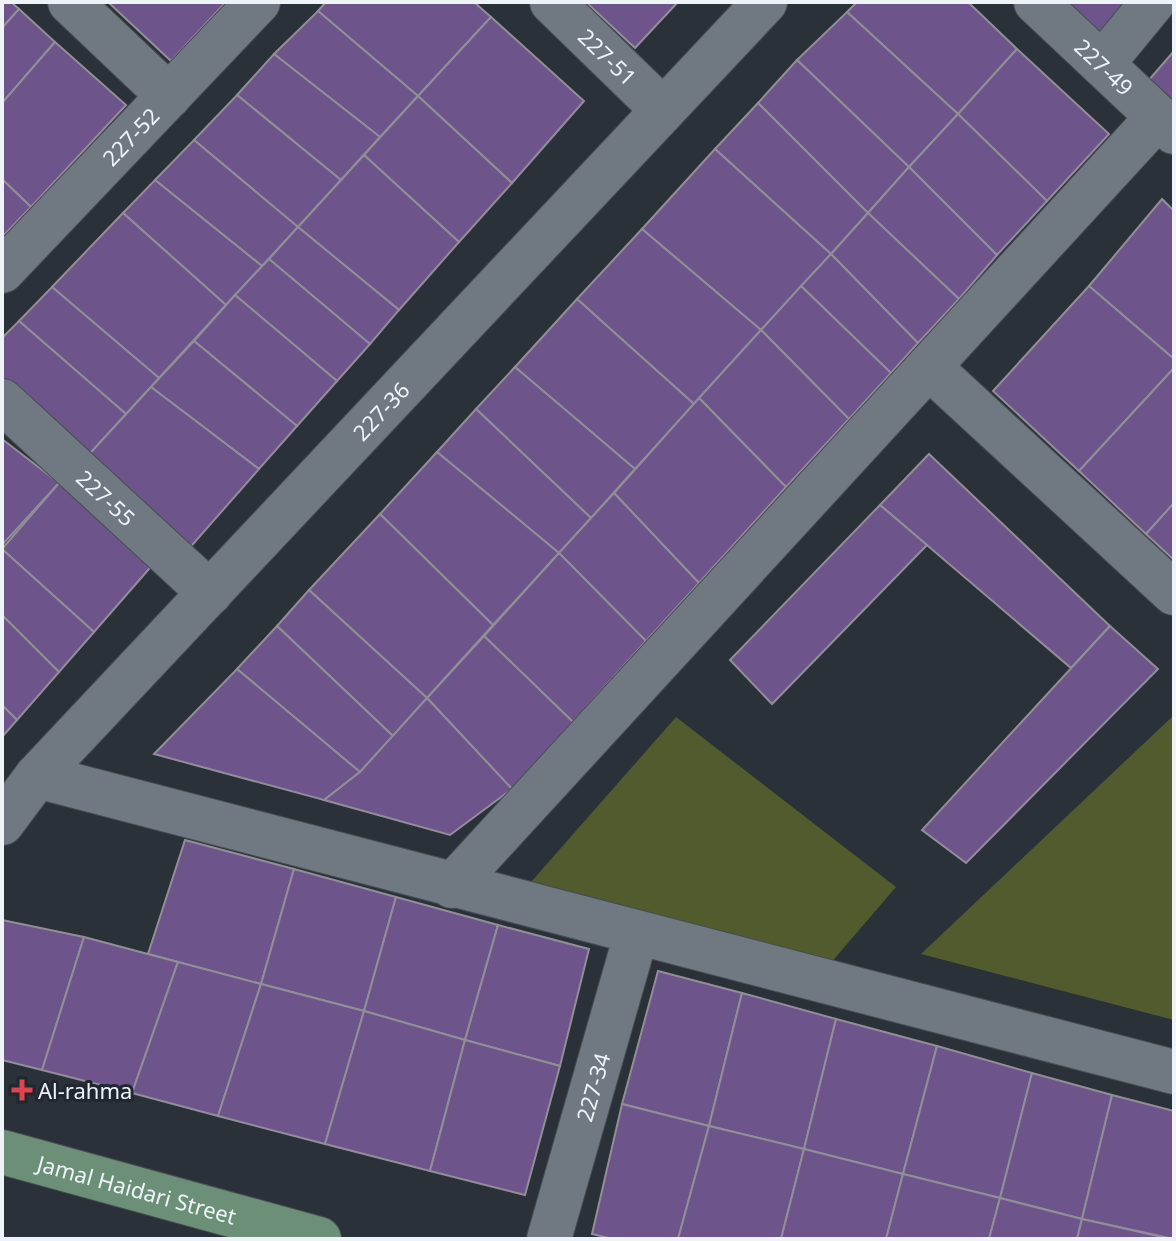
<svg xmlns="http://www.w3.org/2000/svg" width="1176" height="1241" viewBox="0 0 1176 1241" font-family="'Noto Sans',sans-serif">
	<rect width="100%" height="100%" fill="#2a3138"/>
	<g fill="#515b2d">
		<polygon points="1174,715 1174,1020 921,954"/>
		<polygon points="676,717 896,887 823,972 524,890"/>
	</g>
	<g fill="#6d558b" stroke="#928e98" stroke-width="2">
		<polygon points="2,2 11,2 19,9 2,28"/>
		<polygon points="108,2 226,2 171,61"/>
		<polygon points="326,2 474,2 491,17 418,96 318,11"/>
		<polygon points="586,2 678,2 635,48"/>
		<polygon points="857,2 968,2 1017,49 958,114 847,12"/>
		<polygon points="1049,2 1140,2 1100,50"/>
		<polygon points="19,9 55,42 2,103 2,28"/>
		<polygon points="318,11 418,96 380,137 274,54"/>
		<polygon points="847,12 958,114 909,167 797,60"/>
		<polygon points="491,17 584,101 512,183 418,96"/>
		<polygon points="55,42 126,105 31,207 2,179 2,103"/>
		<polygon points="1017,49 1109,134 1047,201 958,114"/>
		<polygon points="1174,51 1174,107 1148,81"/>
		<polygon points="274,54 380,137 341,180 237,95"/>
		<polygon points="797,60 909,167 868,213 758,103"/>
		<polygon points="237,95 341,180 298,227 194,140"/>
		<polygon points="418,96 512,183 459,242 364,155"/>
		<polygon points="758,103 868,213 831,254 715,149"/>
		<polygon points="958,114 1047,201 997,255 909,167"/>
		<polygon points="194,140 298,227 262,266 155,180"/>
		<polygon points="715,149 831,254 761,330 642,229"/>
		<polygon points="364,155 459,242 399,310 298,227"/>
		<polygon points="909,167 997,255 959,299 868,213"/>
		<polygon points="2,179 31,207 2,237"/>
		<polygon points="155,180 262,266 226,305 123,213"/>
		<polygon points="1162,199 1174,211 1174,359 1089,286"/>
		<polygon points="123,213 226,305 159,378 52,287"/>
		<polygon points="868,213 959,299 918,343 831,254"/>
		<polygon points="298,227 399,310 370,344 269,259"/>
		<polygon points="642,229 761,330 694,404 577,299"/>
		<polygon points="831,254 918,343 891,373 801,286"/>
		<polygon points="269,259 370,344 337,381 235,295"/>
		<polygon points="801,286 891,373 849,419 761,330"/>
		<polygon points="1089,286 1174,359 1174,368 1079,471 993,391"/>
		<polygon points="52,287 159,378 126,414 19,321"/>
		<polygon points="235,295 337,381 297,426 194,341"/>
		<polygon points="577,299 694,404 635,469 515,367"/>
		<polygon points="19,321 126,414 82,462 2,391 2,338"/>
		<polygon points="761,330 849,419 786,487 699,398"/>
		<polygon points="194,341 297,426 259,469 151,387"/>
		<polygon points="515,367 635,469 591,518 476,409"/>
		<polygon points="1174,368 1174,503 1146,534 1079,471"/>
		<polygon points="151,387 259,469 186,552 82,462"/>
		<polygon points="699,398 786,487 699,583 614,493"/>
		<polygon points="476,409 591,518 559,553 437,452"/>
		<polygon points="2,439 59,483 2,545"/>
		<polygon points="437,452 559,553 493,625 380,514"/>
		<polygon points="929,454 1110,626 1071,668 880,505"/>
		<polygon points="59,483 155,562 94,632 2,549"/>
		<polygon points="614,493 699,583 646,641 559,553"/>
		<polygon points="1174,503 1174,560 1146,534"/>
		<polygon points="880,505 927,545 772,704 730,660"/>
		<polygon points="380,514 493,625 427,698 309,590"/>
		<polygon points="2,549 94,632 59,672 2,615"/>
		<polygon points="559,553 646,641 573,722 484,636"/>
		<polygon points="309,590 427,698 393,736 277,626"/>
		<polygon points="2,615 59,672 17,720 2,705"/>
		<polygon points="277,626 393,736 360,772 237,669"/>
		<polygon points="1110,626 1158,669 966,863 922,830"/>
		<polygon points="484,636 573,722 512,789 427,698"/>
		<polygon points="237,669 360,772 324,800 154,754"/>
		<polygon points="427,698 512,789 450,835 324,800 360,772"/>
		<polygon points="2,705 17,720 2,737"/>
		<polygon points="185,840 294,869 261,984 148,954"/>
		<polygon points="294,869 396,897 364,1011 261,984"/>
		<polygon points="396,897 498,925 465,1040 364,1011"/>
		<polygon points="2,920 84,937 42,1070 2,1060"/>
		<polygon points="498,925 589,949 560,1066 465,1040"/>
		<polygon points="84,937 178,962 132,1093 42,1070"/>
		<polygon points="178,962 261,984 218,1116 132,1093"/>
		<polygon points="658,971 742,993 709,1126 622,1104"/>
		<polygon points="261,984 364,1011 325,1144 218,1116"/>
		<polygon points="742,993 836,1019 804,1149 709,1126"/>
		<polygon points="364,1011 465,1040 430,1171 325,1144"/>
		<polygon points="836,1019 937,1046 903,1174 804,1149"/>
		<polygon points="465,1040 560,1066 525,1195 430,1171"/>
		<polygon points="937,1046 1032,1073 1000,1198 903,1174"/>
		<polygon points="1032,1073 1112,1095 1082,1219 1000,1198"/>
		<polygon points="1112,1095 1174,1111 1174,1239 1082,1219"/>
		<polygon points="622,1104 709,1126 678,1239 613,1239 592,1234"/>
		<polygon points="709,1126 804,1149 781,1239 678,1239"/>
		<polygon points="804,1149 903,1174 886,1239 781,1239"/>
		<polygon points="903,1174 1000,1198 989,1239 886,1239"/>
		<polygon points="1000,1198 1082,1219 1077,1239 989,1239"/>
		<polygon points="1082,1219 1171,1239 1077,1239"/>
	</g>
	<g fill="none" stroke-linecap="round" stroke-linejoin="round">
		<g stroke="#474d53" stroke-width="46">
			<g id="minor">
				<polyline points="70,2 169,96"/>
				<path id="s1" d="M552,2L663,110"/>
				<path id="s2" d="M1036,2L1174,132"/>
				<polyline points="1102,64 1153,2"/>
				<path id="s3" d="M2,271L258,2"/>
				<polyline points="929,367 1174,593"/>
				<path id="s4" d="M2,401L210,593"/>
				<polyline points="37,776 1174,1072"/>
				<path id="s5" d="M2,823L37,776L765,2"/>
				<polyline points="452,886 1158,117"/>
				<path id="s6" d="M549,1239L636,935"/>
			</g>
		</g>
		<g stroke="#474d53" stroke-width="46">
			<g id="major">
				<path id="s7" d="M2,1152L319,1239"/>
			</g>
		</g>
		<use href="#minor" stroke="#707981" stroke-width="44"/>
		<use href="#major" stroke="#6c9077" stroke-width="44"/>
	</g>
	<path fill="#e0444e" stroke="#20272e" stroke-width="3" d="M18 1078h8v8h8v8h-8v8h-8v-8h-8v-8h8z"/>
	<g text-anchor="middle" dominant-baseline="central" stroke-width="6" stroke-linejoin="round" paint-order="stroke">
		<g font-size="22" fill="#eef3f8" stroke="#20272e">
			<text stroke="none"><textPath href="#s1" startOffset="78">227-51</textPath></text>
			<text stroke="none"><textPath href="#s2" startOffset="94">227-49</textPath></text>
			<text stroke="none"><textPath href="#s3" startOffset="186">227-52</textPath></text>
			<text stroke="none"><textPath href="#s5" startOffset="560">227-36</textPath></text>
			<text stroke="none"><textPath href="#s4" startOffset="142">227-55</textPath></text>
			<text stroke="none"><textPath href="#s6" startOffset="158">227-34</textPath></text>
			<text stroke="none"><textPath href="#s7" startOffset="140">Jamal Haidari Street</textPath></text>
		</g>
		<g font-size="22" fill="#eef3f8" stroke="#20272e" text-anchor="start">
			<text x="38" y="1090">Al-rahma</text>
		</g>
	</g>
	<rect width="1176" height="1241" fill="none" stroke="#eef3f8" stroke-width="8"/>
</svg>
